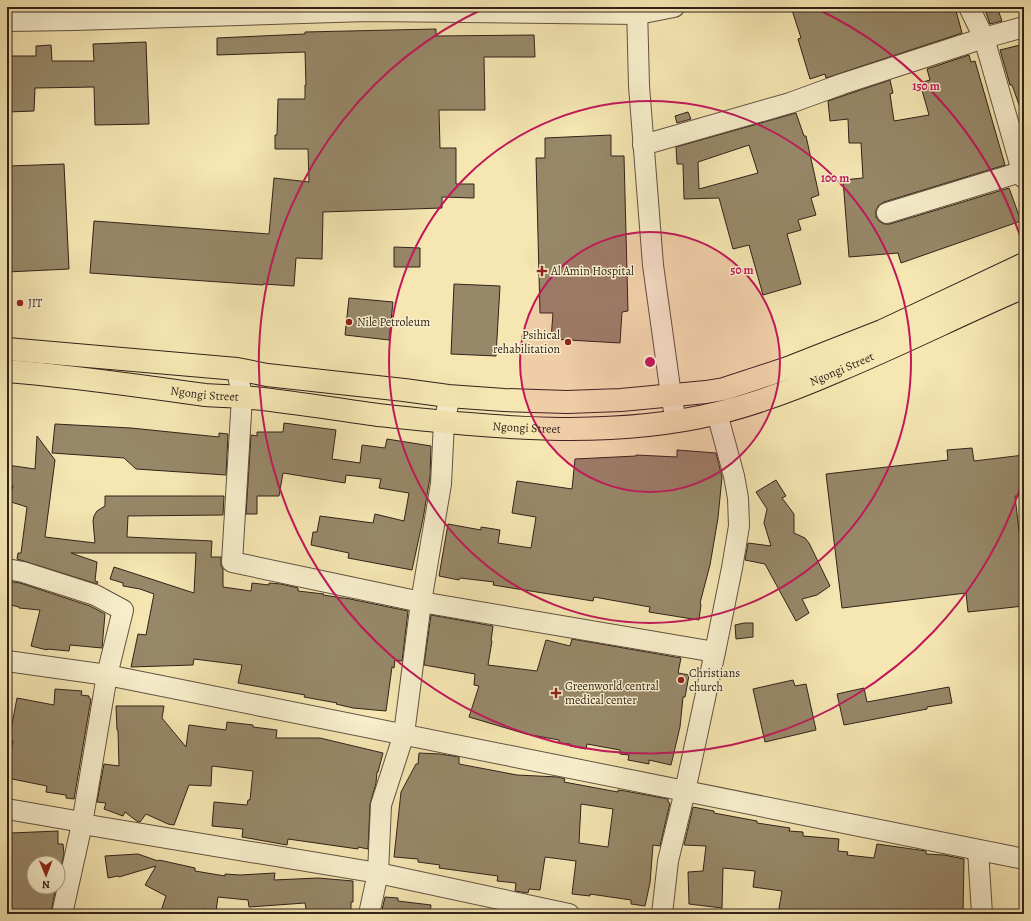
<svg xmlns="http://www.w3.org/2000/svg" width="1031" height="921" viewBox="0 0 1031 921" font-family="Alegreya,serif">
	<rect width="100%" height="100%" fill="#f5e6b2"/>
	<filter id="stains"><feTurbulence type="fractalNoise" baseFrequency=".005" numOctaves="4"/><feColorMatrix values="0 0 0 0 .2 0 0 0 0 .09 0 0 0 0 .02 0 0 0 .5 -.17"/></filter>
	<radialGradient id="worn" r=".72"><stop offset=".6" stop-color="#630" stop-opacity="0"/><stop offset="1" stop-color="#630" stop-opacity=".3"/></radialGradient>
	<g fill="#978869" stroke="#31221a" fill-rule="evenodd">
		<polygon points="791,7 955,7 962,33 826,78 825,74 810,79 798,39 801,38"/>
		<polygon points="984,7 997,7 1002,21 990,24"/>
		<polygon points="436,29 436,36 534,35 535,57 484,57 485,110 439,110 440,148 456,148 456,184 474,184 474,198 442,197 442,208 323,212 322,259 296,258 294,286 263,284 263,285 90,273 94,221 269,234 274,178 309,182 308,149 275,149 275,135 277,135 278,99 305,99 305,85 306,85 305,52 217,55 217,38 305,34 305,32"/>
		<polygon points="146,42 149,124 95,125 94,87 35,88 34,111 7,112 7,56 36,56 36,46 51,45 52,61 94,61 93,44"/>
		<polygon points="1024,44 1024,113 1022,113 1012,85 1010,85 1000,50"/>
		<polygon points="969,55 971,62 975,61 1005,165 884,202 879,205 876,210 876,217 879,221 884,224 890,224 1009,188 1021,221 901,263 898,253 849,257 843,180 863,178 861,143 849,143 848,119 830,121 828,101 890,80 893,93 890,94 894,121 929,115 920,83 930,80 927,69"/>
		<polygon points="688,112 691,119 677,123 675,116"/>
		<path d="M796,113L804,136H806L819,195L811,198L816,215L798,220L801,230L787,234L801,284L763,295L749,245L733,249L719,198L684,199L683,164H677L676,147ZM749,145L758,173L699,189L698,162Z"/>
		<polygon points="611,135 611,156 624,156 628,311 622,312 620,343 551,339 553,313 540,313 536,158 545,158 545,138"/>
		<polygon points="64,164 69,269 7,272 7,173 9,173 9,166"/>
		<polygon points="394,247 420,248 420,267 394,267"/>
		<polygon points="454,284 500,286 496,356 451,354"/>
		<polygon points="349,298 393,302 389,340 345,335"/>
		<polygon points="284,423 336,430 332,459 360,463 362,445 385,448 387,439 431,446 430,477 423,519 412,570 348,558 349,553 311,545 313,532 317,532 320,516 373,523 375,514 404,521 409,493 379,488 381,479 346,475 345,483 283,473 279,496 257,496 257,514 246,514 251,435 257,436 257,432 283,432"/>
		<polygon points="55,424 131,428 219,437 219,433 228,434 226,475 136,469 124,458 52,453"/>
		<polygon points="37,436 55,460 45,537 95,543 93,521 94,516 97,511 105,506 105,496 224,496 223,515 128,516 127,537 212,541 211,557 221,557 221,566 223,569 223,587 251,591 252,583 269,585 269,583 281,584 298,588 298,591 324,594 323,595 350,599 408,611 402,661 395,660 394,668 392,667 386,711 353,708 336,704 337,703 304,697 305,695 238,683 242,665 194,659 193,665 131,667 138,634 146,635 154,594 140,589 123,586 123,583 110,579 114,567 194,593 196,553 71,553 97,562 95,581 98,582 97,584 17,559 18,553 21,553 27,507 8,501 13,486 7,485 7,465 35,469"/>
		<polygon points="972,448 974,461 1024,455 1024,496 1015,496 1024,574 1024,606 968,612 966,593 842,608 826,474 948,460 947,450"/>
		<polygon points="677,450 716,453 722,477 718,518 710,565 700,603 701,604 699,620 649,612 650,607 594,597 593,601 493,585 494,582 460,578 459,580 439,576 448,524 481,530 481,527 500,530 498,543 531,548 536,517 512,513 517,481 572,489 575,459 636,456 636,455 677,457"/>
		<polygon points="776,480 786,496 782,498 794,514 794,533 805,538 809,543 830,586 817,595 802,599 809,613 796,621 765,564 745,560 748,543 771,546 764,523 767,509 756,492"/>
		<polygon points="7,581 20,583 90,606 105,614 102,648 70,645 69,651 47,649 47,650 31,646 40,610 19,608 19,607 7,604"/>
		<polygon points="431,615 493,626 491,641 492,641 488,665 537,671 546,640 570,646 572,639 681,658 678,673 689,675 685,697 683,697 680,727 671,765 649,760 649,764 628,760 629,755 620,754 620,750 587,744 586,749 570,746 570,744 559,743 559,740 526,734 469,717 479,686 474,685 475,674 424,665"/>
		<polygon points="744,623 753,623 753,637 736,639 735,625"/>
		<polygon points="793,680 795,686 806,684 816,730 765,742 753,689"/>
		<polygon points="949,687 952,703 927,707 927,709 844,725 837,694 864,688 867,702"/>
		<polygon points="55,689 82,691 81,695 89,696 89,698 91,699 74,799 66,798 66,795 46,792 47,786 7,778 7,770 13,741 9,740 17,698 54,705"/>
		<polygon points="116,706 164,706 162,718 186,747 189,725 226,730 227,722 253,725 253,727 277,730 276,738 320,738 383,753 378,772 377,772 376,783 370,804 368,849 358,847 358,849 288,839 287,845 242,837 243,829 212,826 214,802 247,805 248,800 250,800 253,771 212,766 211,786 189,785 174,825 168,824 146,814 140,822 138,822 125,812 123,816 104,809 106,803 97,802 104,764 119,766 118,730 117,730"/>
		<path d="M419,753L440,754L459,757V764L517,775L558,777L565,779L564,782L618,792V790L625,791L668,799V802L670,803L660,846L653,845L650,883L645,906L631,904V900L590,894V896L572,894L576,861L545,857L540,890L529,889L528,893L515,891L516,883L497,881L498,876L439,868L440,865L418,862V859L394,857L401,792L416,764H418ZM581,804L613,809L608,847L579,843Z"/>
		<polygon points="693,807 714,811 714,813 757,821 757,823 790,828 789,831 803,832 803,836 839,839 838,851 848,852 847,855 874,858 877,844 926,851 926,854 944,855 964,859 963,914 778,914 782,891 753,887 755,871 723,868 722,908 689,904 688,872 703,871 706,846 684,845"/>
		<polygon points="58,831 58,844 63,844 64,854 58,879 58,863 34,863 34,887 56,887 51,912 38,910 38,912 36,911 35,914 7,914 7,886 10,868 7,868 7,842 11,842 11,833"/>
		<polygon points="138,854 158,861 159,860 195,868 195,871 225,876 225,874 240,875 275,873 274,880 318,878 353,881 353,902 351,902 351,910 344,910 344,914 307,914 305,903 249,907 248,900 218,897 216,911 202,909 202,914 160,914 166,896 145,885 156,866 119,877 118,876 108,878 105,856"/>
		<polygon points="385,897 398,898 398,901 431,905 430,914 381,914"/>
	</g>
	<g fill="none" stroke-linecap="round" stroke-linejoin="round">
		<g stroke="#625340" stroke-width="22">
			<g id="minor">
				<polyline points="637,7 639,86 653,265 671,395 676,421"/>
				<polyline points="969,7 984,38 1024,178"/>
				<polyline points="7,21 74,20 368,11 638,14 674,7"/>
				<polyline points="643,145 790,103 842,84 984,38 1024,27"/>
				<polyline points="887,213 1024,171"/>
				<polyline points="237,369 242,397 232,562 421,602 715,652"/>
				<polyline points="7,569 23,572 95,595 123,610 107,675 82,824 62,914"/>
				<polyline points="7,661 107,675 1024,859"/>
				<polyline points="7,809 82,822 82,824 378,873 569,914"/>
				<polyline points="978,850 982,914"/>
				<polyline points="369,914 378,873 381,805 404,734 421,602 441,484 444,422 448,405 448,396"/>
				<polyline points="662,914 668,861 685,791 715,652 732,568 739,526 738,498 734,476 717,413"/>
			</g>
		</g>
		<g stroke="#31221a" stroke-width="24">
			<g id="primary">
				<polyline points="7,349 237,369 267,375 404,390 448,396 504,400 567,402 621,400 706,392 724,389 788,368 882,331 1024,264"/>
				<path id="s1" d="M7,371C73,376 139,386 205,395C218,396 230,396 242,397C287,401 333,409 378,415C490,427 607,440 718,413C759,403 798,388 837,371C900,345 961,314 1024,287"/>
			</g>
		</g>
		<use href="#minor" stroke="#f8efcd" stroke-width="20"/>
		<use href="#primary" stroke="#f5e6b2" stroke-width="22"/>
	</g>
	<circle cx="650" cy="362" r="130" fill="#c2185b" fill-opacity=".12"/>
	<g fill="none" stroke="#c2185b" stroke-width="2">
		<circle cx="650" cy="362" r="130"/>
		<circle cx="650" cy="362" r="261"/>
		<path d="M1024 476A391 391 0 1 1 485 8M815 8A391 391 0 0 1 1024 248"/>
	</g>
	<g fill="#8f2418" stroke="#f8efcd" stroke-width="1.5">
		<path d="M540 265h4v4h4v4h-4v4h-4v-4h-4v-4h4z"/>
		<circle cx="20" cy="303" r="4"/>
		<circle cx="349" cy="322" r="4"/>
		<circle cx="568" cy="342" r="4"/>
		<circle cx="681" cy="680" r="4"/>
		<path d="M554 687h4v4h4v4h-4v4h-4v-4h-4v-4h4z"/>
	</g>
	<g text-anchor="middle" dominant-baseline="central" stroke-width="3" stroke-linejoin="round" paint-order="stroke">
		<g font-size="12" fill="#31221a" stroke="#f8efcd" text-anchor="start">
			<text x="551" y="271">Al Amin Hospital</text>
			<text x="28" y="303">JIT</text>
			<text x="357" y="322">Nile Petroleum</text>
			<text x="560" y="335" text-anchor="end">Psihical<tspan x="560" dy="14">rehabilitation</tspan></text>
			<text x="689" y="673">Christians<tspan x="689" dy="14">church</tspan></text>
			<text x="565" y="686">Greenworld central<tspan x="565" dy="14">medical center</tspan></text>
		</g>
		<g font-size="12" fill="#31221a" stroke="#f8efcd">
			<text stroke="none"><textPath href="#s1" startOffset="847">Ngongi Street</textPath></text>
			<text stroke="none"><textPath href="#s1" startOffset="199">Ngongi Street</textPath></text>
			<text stroke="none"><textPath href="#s1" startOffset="523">Ngongi Street</textPath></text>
		</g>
	</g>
	<circle cx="650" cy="362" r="6" fill="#c2185b" stroke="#f8efcd" stroke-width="2"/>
	<g font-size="12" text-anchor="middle" font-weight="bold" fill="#c2185b" stroke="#f8efcd" stroke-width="3" stroke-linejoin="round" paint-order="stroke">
		<text x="926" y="90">150 m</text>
		<text x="835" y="182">100 m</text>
		<text x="742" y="274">50 m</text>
	</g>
	<rect width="1031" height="921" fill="none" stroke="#f5e6b2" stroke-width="24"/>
	<rect x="8" y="8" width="1015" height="905" fill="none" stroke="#31221a" stroke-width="2"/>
	<rect x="12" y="12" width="1007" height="897" fill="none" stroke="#31221a"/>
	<g transform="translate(46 875) rotate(179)"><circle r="19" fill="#f8efcd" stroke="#a89d85"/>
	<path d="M0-3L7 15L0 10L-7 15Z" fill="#8f2418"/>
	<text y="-6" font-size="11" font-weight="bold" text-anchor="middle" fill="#31221a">N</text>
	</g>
	<rect width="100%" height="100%" filter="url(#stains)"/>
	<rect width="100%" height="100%" fill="url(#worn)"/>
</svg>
